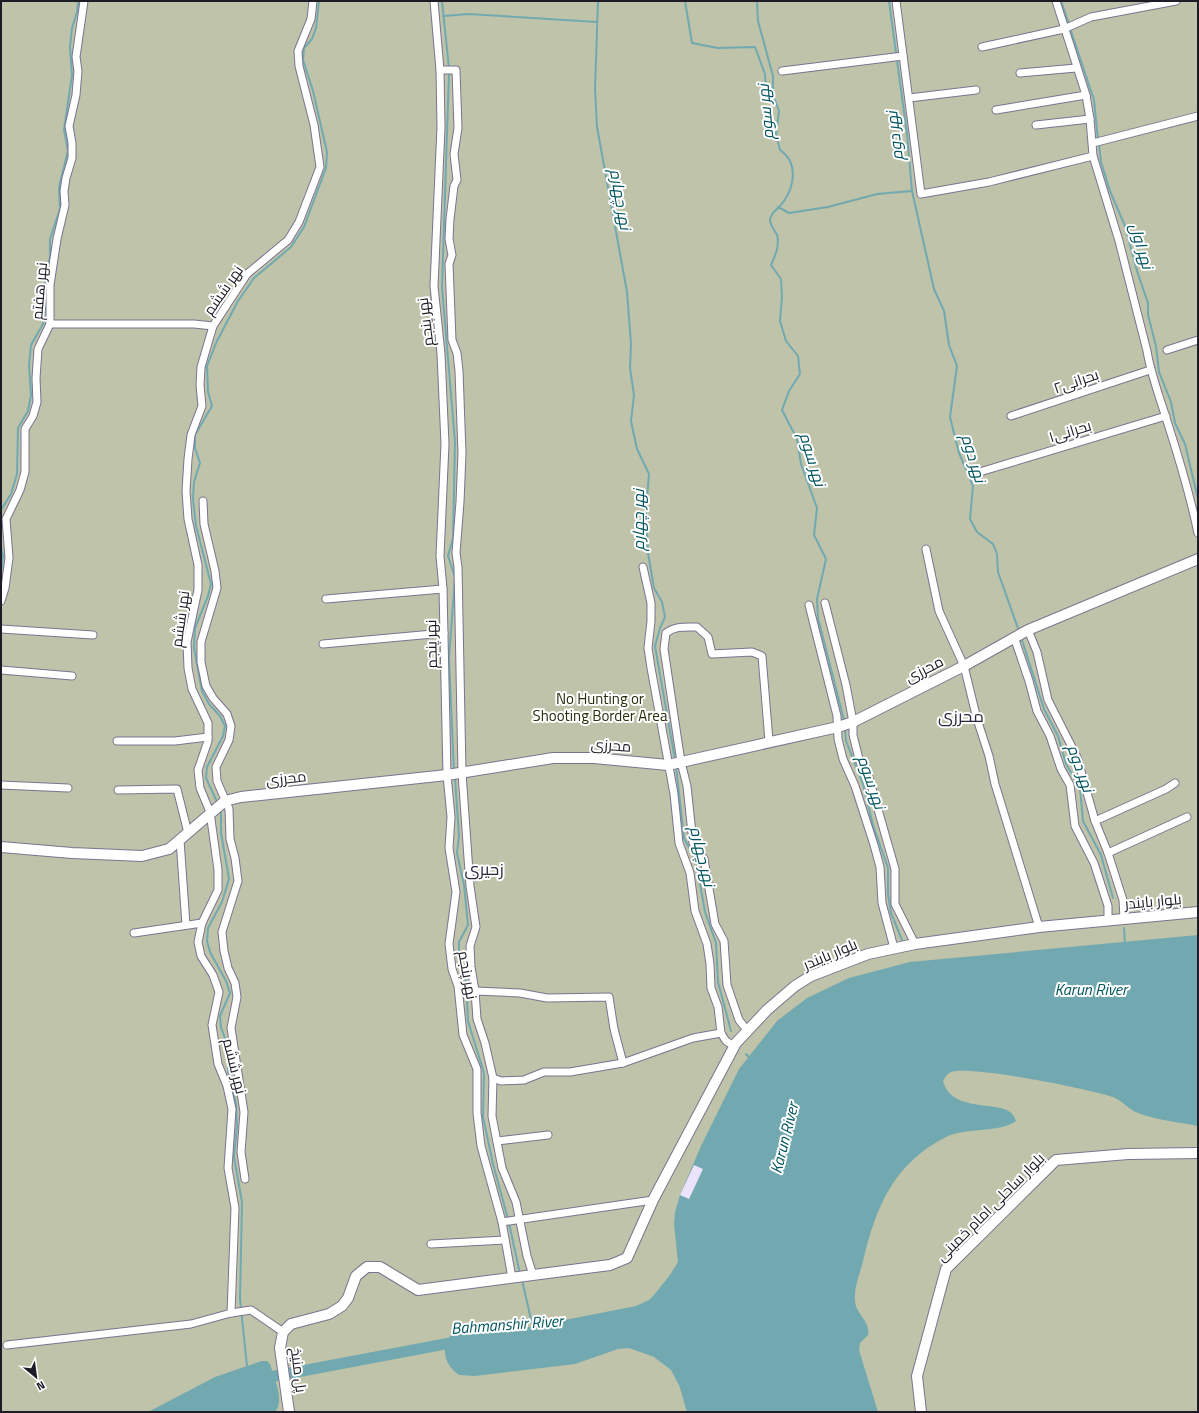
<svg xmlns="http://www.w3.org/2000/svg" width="1199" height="1413" viewBox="0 0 1199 1413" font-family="'Titillium Web',Cairo,sans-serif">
	<rect width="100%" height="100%" fill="#ebe3fc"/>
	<rect fill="#bec3a9" x="1" y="1" width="1197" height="1411"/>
	<g fill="#72a9b0">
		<path d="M1198,935V1126C1178,1122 1157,1120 1138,1113C1129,1110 1123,1101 1113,1097C1089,1089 971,1065 951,1072C947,1074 945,1077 943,1081C953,1118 1011,1095 1016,1121C1000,1133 967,1127 946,1137C893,1164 876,1207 863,1261C860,1273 854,1287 855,1300C855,1314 871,1321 868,1335L860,1343L859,1350L878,1412H687L679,1385L671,1370L654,1357L629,1348L618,1349L575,1364L475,1376L459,1375C450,1369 444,1359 445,1348C446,1339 452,1333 459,1330C484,1317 504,1329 529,1327L636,1306L649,1300L654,1295L670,1275L678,1262L674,1224L675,1212L680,1195L701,1146L739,1069L777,1021L807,998L849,978L910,962Z"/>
		<path d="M262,1361H267L270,1364C274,1378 285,1400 275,1412H148L215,1377Z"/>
	</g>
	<polygon fill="#ebe3fc" points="694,1165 703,1169 689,1199 680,1195"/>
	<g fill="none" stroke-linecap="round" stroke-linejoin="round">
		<g stroke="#72a9b0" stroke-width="2">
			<polyline points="442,1 449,68"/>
			<polyline points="598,1 595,89 597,127 627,292 631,344 630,368 634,395 631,421 637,449 649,474 646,511 648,553 654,588 662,602 665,617 660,628 655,646 675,760"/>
			<polyline points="685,1 692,43 718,48 755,47 765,74 766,91 773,95"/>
			<path d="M757,1L758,21L773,76V95L779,111L776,134L780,150C798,162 795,185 784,201C779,209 770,212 770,221C771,226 775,231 777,235C780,245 775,256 771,265L781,279L782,297L780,321L786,341L798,356L800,374L789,391L782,410L797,439L801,464L817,508L814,535L826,559L817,599L818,618L844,720"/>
			<polyline points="889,1 907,134 912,191 934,289 944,311 949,345 957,366 950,417 959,453 973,486 970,519 977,532 993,544 997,554 998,572 1019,631"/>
			<polyline points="1061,1 1069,24"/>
			<polyline points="443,16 468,14 597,22"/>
			<polyline points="1070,28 1094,100 1098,140"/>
			<polyline points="449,73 442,287 455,442 453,538 448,556 455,577 449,658 454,772"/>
			<polyline points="1099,144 1101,162 1110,191 1125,226 1137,271 1148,303 1148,315 1156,346 1159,372 1171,402 1175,423 1185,444 1198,499"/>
			<polyline points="778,207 789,213 828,207 877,194 912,191"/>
			<polyline points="1,510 11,494 17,474 18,428 28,411 31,395 29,365 31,345 43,324 46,303 45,279 50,257 50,239 60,209 59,187 68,151 64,130 72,75 70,47 72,28 77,12 78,1"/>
			<polyline points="1,547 3,555 1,577"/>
			<polyline points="1021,637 1044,709 1058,736 1066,764 1080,788 1083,821 1101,855 1113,898"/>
			<polyline points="845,729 846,741 863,784 873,825 888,868 888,894 891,913 902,940"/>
			<polyline points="676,766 684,838 696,861 705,912 716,943 718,982 731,1031"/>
			<polyline points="455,778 459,836 457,853 464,885 468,925 459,942 459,963 466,981 468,1021 484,1073 483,1117 493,1164 508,1219"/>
			<polyline points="218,804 206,778 207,767 223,736 225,726 220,716 209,704 202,691 194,648 195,628 208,596 211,584 196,526 193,499 194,482 200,463 195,448 195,435 212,406 208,392 207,366 217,341 238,301 254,278 291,247 304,227 326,168 327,152 313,91 303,60 304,48 312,39 316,28 319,1"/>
			<polyline points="221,809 221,833 229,879 222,902 208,928 207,941 210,952 226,981 230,993 220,1016 221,1027 228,1047 228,1071 236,1104 237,1126 234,1157 242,1202 240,1299 247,1366"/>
			<polyline points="1124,928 1125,945"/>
			<polyline points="746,1054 749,1057"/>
			<polyline points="509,1223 520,1274"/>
			<polyline points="522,1280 533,1328"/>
		</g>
		<polyline stroke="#72a9b0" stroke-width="11" points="260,1381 270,1377 461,1341"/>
		<g stroke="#7d738f" stroke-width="9">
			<g id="street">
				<polyline points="434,1 440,70 441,127 434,286 441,354 445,444 440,556 443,589 447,775 451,817 449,848 456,892 449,944 452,969 458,986 463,1035 477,1069 477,1113 481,1146 502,1222 512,1278"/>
				<polyline points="896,1 921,194 989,182 1093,156"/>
				<path d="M1056,1L1086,95L1090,119L1093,156L1119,241L1147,351C1151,375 1160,398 1167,421C1179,458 1190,495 1198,533"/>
				<polyline points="982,47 1064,29 1091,17 1176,1"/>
				<polyline points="440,70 456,70 458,128 454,154 457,180 454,186 450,219 449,239 452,255 449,264 452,340 457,353 459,371 462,453 460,502 456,553 458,567 462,773 470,886 476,927 470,946 471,967 475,991 477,1019 485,1043 493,1078 492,1116 502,1168 516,1202 527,1256 533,1275"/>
				<polyline points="782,71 903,56"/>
				<polyline points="1020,73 1076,68"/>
				<polyline points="909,98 976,90"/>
				<polyline points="996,110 1086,95"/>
				<polyline points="1036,125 1090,119"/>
				<polyline points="1093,143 1198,116"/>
				<polyline points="50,324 194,324 213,326"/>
				<polyline points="1167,350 1198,340"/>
				<polyline points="1011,416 1150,370"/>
				<polyline points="983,471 1166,416"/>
				<polyline points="203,501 204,524 215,571 217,588 201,642 201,662 206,686 213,698 227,714 231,726 229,740 216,767 217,781 229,809 230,839 235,858 238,881 222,932 224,951 228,968 235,983 237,997 231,1028 244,1112 241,1152 245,1179"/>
				<polyline points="926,549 939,611 964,666 977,719 989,756 995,784 1039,927"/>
				<polyline points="643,567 651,603 651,621 648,648 651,668 674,794 679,843 690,873 695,911 707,944 710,964 711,988 718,1007 721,1033 726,1041 734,1046"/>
				<polyline points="326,599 443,589"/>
				<polyline points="1,601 5,588 9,558 6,519 20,490 25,472 25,429 33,416 37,402 36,378 38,349 50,324 50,285 57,239 65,205 64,191 66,178 72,158 72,143 69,126 76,95 78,71 76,57 84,1"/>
				<polyline points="825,603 846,685 853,722 853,735 859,759 869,778 895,869 895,904 915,944"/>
				<polyline points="809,605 837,716 838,739 843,759 855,786 874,845 880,867 882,903 894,948"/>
				<polyline points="1,629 93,635"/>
				<polyline points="1028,630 1037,652 1048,700 1077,757 1095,821 1108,853 1123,900 1124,919"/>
				<polyline points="1014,637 1029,681 1037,711 1050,736 1061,769 1070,785 1075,826 1094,863 1108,906 1108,920"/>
				<polyline points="323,644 444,633"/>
				<polyline points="1,670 72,676"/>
				<polyline points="117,741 175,741 208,737"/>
				<polyline points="1,785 68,788"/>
				<polyline points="118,790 177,789 188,833"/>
				<polyline points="1095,821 1166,789 1175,783"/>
				<polyline points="180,840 186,925"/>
				<polyline points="1108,853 1187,817"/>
				<polyline points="134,933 202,923"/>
				<polyline points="475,991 520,993 547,998 609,997 614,1029 623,1063 693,1038 721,1033"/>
				<path d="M747,1030L739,1020L727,985L724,941L715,924L704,859L693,843L687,786L681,762L664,649L666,633C675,626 684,627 697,627L708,637L712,654L752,652L762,656L769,741"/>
				<polyline points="493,1078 501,1081 524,1080 544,1072 570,1072 623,1063"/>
				<polyline points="497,1141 548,1135"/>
				<polyline points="502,1222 653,1200"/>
				<polyline points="431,1244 505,1240"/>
				<polyline points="231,1313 235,1208 228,1168 232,1109 227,1086 218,1064 212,1025 219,992 213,975 201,956 198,942 202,923 218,890 218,870 210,812 200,788 198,770 208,741 208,723 192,689 188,668 187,642 198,590 198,565 188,519 186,491 188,459 191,435 202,406 200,385 201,367 213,326 247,274 288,240 299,222 320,167 314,125 299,66 298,51 311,19 313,1"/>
				<polyline points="7,1345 191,1324 231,1313 251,1310 283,1332"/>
			</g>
		</g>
		<g stroke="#7d738f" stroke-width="12">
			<g id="secondary">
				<polyline points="1,847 72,853 142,856 169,849 225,801 241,797 447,775 553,758 594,758 668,765 838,727 853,722 964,666 1028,630 1198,559"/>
				<polyline points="289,1412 280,1348 283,1332 291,1324 329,1314 342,1306 348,1298 356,1276 367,1267 380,1267 418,1290 610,1265 627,1258 653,1200 736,1043 767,1010 795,986 811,976 868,954 915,944 1039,927 1198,912"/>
				<polyline points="921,1412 917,1376 946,1269 1056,1160 1128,1154 1198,1153"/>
			</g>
		</g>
		<use href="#street" stroke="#fff" stroke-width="7"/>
		<use href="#secondary" stroke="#fff" stroke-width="10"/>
	</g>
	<g text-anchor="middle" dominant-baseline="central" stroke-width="4" stroke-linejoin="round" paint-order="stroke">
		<g font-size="15" fill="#1f1b26" stroke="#fff">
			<text transform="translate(223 290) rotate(-55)">نهر ششم</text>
			<text transform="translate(39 291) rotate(-85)">نهر هفتم</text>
			<text transform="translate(425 322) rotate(-97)">نهر پنجم</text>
			<text transform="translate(1076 381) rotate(-19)">بحرانی۲</text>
			<text transform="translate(1070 431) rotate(-17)">بحرانی۱</text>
			<text transform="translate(180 619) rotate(-82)">نهر ششم</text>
			<text transform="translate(431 644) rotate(-91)">نهر پنجم</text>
			<text transform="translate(924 669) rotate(-27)">محرزی</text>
			<text transform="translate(611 745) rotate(4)">محرزی</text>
			<text transform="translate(286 778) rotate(-6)">محرزی</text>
			<text transform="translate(1153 901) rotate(-5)">بلوار بایندر</text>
			<text transform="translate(830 954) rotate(-23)">بلوار بایندر</text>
			<text transform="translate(468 975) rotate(80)">نهر پنجم</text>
			<text transform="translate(235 1066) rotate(76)">نهر ششم</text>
			<text transform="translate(990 1207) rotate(-45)">بلوار ساحلی امام خمینی</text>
			<text transform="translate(299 1370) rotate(83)">پل منیخ</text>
		</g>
		<g font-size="15" fill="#292e0c" stroke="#fff">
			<text x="600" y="698">No Hunting or<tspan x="600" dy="17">Shooting Border Area</tspan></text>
		</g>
		<g font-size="16" font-style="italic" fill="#00545d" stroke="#fff">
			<text transform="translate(765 112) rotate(-95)">نهر سوم</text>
			<text transform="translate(894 136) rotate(-97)">نهر دوم</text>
			<text transform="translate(621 199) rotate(80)">نهر چهارم</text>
			<text transform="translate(1142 246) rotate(73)">نهر اول</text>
			<text transform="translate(974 458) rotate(73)">نهر دوم</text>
			<text transform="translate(813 459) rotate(73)">نهر سوم</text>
			<text transform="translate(638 520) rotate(-90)">نهر چهارم</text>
			<text transform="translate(1081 768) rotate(70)">نهر دوم</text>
			<text transform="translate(872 782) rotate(71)">نهر سوم</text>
			<text transform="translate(703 856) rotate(76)">نهر چهارم</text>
			<text x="1091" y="989">Karun River</text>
			<text transform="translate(784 1138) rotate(-76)">Karun River</text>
			<text transform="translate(507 1324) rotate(-4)">Bahmanshir River</text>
		</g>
		<g font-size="17" fill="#2e263c" stroke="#fff">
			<text x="961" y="716">محرزی</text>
			<text x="484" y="869">زحیری</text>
		</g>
	</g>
	<rect width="1199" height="1413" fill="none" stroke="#1f1b26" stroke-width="4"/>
	<g transform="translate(36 1377) rotate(151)" stroke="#ffffff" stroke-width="3" paint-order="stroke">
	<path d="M0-3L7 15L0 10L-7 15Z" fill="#1f1b26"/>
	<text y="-6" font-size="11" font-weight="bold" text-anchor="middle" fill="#1f1b26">N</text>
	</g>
</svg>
